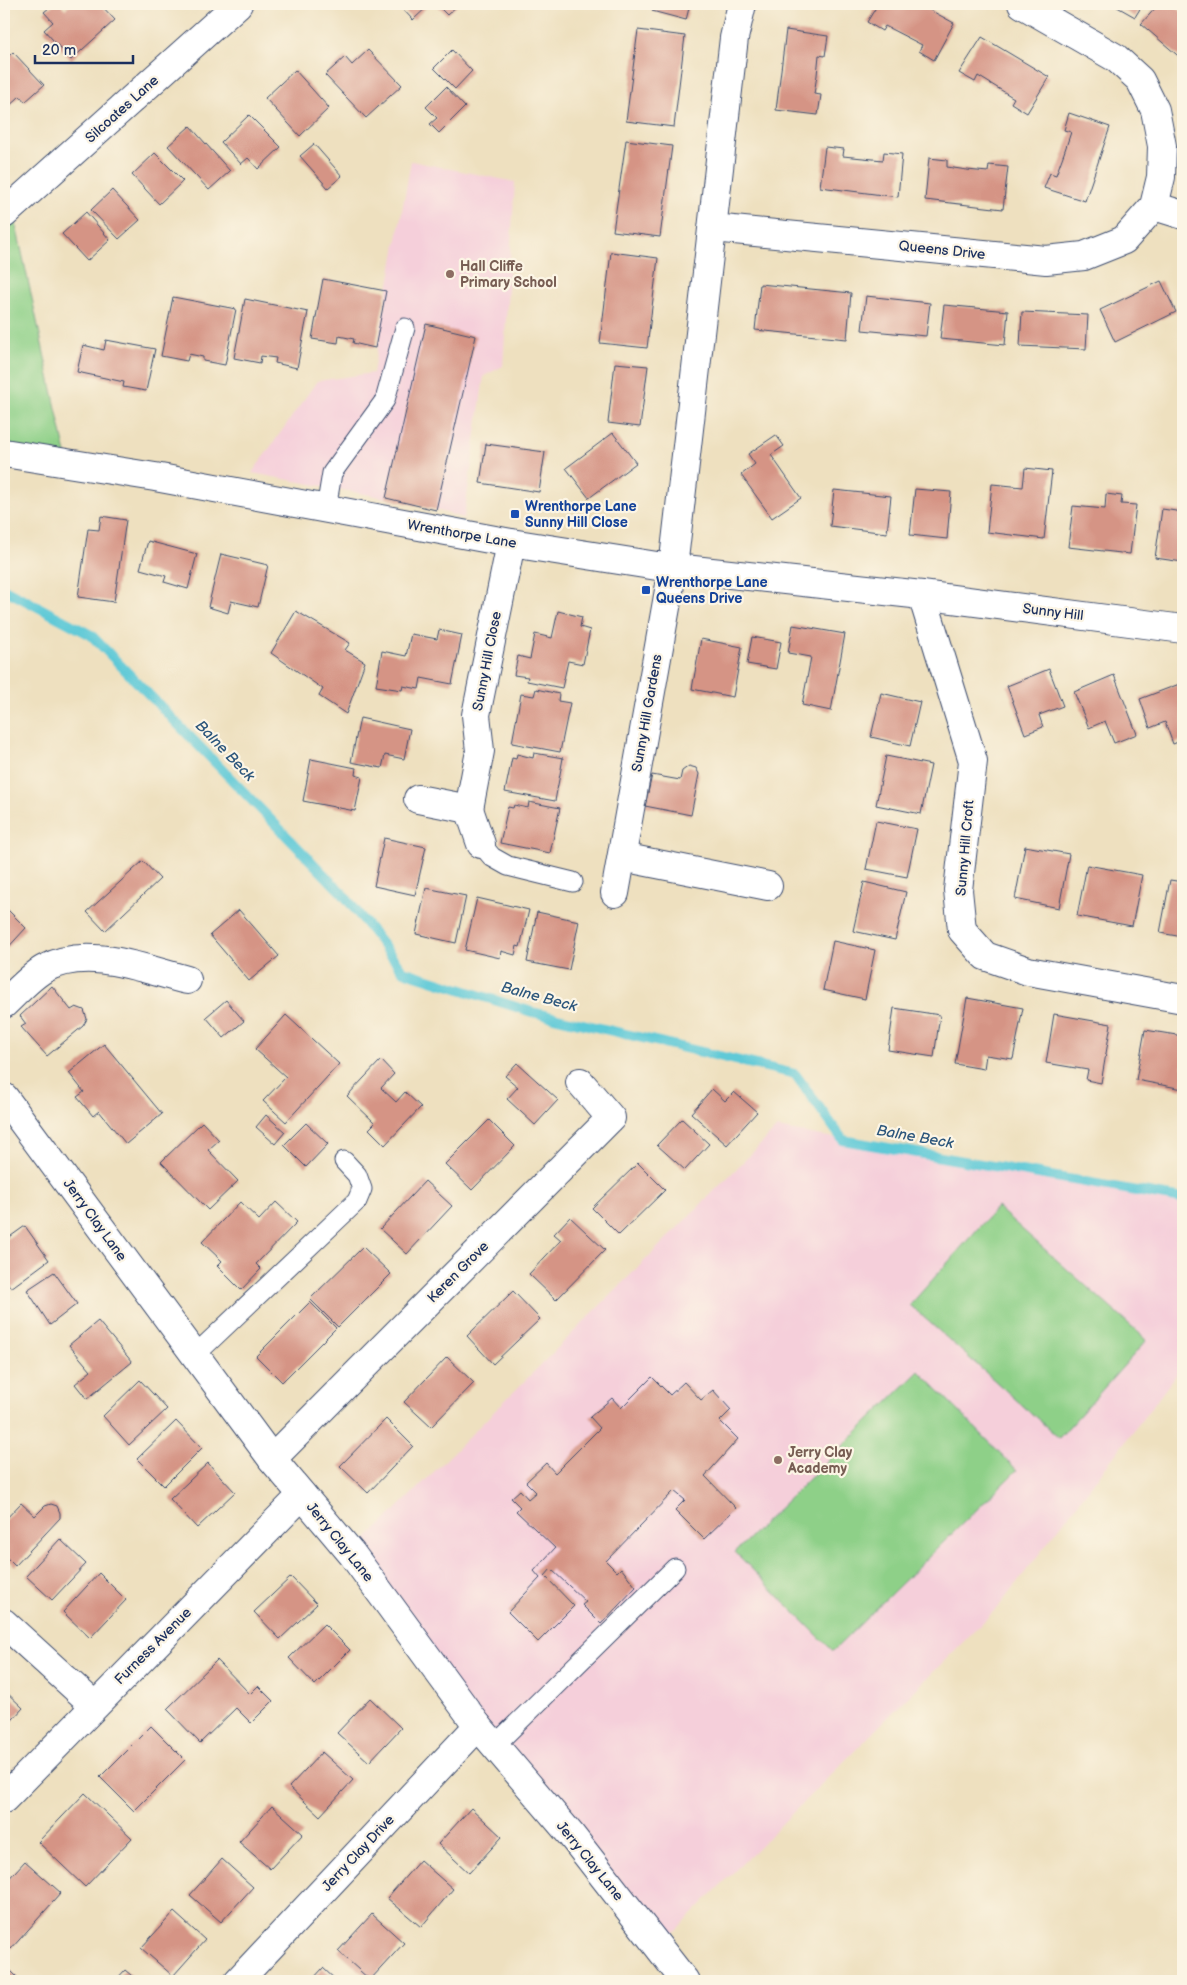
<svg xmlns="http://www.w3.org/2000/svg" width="1187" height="1985" viewBox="0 0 1187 1985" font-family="'Balsamiq Sans',sans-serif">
	<rect width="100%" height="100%" fill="#fcf5e5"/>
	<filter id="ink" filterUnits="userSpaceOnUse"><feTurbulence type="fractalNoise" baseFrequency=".02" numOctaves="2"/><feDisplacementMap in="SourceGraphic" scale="10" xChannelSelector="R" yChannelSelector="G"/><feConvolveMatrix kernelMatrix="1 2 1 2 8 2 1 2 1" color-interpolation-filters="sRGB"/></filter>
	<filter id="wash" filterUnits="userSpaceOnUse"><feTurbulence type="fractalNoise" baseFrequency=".0096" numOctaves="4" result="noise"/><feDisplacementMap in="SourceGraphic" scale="20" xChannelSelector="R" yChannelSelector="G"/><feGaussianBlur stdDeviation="1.12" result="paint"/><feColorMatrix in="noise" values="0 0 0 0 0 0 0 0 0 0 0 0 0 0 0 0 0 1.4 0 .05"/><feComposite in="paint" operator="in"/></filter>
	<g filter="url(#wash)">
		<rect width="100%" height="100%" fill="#eee0bf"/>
		<g fill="#f5cfda">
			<polygon points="411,161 515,182 503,366 484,376 464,518 436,510 386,498 252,473 317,381 373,373"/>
			<polygon points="777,1128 1183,1199 1183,1366 1000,1605 659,1947 352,1554"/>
		</g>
		<g fill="#8ed088" stroke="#548073">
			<polygon points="12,207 68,463 4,453 4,214"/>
			<polygon points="997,1207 1147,1340 1059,1438 910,1305"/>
			<polygon points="919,1371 1017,1470 833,1651 735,1552"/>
		</g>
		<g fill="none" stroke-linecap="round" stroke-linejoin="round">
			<polyline stroke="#5ec9d7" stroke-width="10" points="4,589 91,635 343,894 403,971 532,1012 795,1074 843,1140 1183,1199"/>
		</g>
		<g id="blocks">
			<g fill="#d59485">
				<polygon points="54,4 60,4 65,9 72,4 100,4 115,20 71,60 44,30 53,22 44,12"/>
				<polygon points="398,4 430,4 413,20"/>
				<polygon points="436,4 459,4 447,15"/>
				<polygon points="654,4 690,4 686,20 652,11"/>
				<polygon points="878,4 919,4 954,23 934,60 919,51 922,45 885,26 882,31 867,22"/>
				<polygon points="1112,4 1143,4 1135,17"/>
				<polygon points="1159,4 1173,4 1183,13 1183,60 1141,24"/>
				<polygon points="638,30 685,36 674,127 626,121"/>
				<polygon points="786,30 828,36 825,56 819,55 817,75 814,94 821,95 818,115 776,110"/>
				<polygon points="982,37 1049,77 1027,113 1011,103 1014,98 978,76 975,82 959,73"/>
				<polygon points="368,50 402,85 366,118 325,75 345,57 352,65"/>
				<polygon points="452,50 472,71 455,89 434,68"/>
				<polygon points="13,52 44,85 25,102 20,96 4,111 4,61"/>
				<polygon points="295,70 329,108 300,136 265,98"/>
				<polygon points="446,87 465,107 439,133 430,124 437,118 426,107"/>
				<polygon points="1069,113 1110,127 1085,201 1044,188 1050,173 1056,175 1064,153 1071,132 1064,130"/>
				<polygon points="249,115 281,147 258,169 248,158 241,164 221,142"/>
				<polygon points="190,126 230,171 209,190 168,146"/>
				<polygon points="626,140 672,146 660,237 613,231"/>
				<polygon points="314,144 342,176 328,188 300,156"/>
				<polygon points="825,147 844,149 843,156 883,160 884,152 902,154 898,197 820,187"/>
				<polygon points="155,153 183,181 159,204 132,175"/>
				<polygon points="929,158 947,160 947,167 967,170 988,172 989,165 1008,167 1003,209 925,200"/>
				<polygon points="112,190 140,220 119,239 91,210"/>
				<polygon points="86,212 110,240 87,261 62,234"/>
				<polygon points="611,252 658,258 647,348 600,343"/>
				<polygon points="323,279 386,291 375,348 353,343 354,339 339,336 338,343 312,339"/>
				<polygon points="1161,281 1176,312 1115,342 1100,310"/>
				<polygon points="760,284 851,293 847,339 755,330"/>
				<polygon points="866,296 930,303 926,336 862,330"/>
				<polygon points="173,297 236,309 225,365 203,361 203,357 189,354 187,361 161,356"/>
				<polygon points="245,299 308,312 297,368 275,363 276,358 261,356 260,363 234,358"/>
				<polygon points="944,305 1008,311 1005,345 940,339"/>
				<polygon points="1022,312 1088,315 1086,349 1020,346"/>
				<polygon points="426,324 476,336 436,510 386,498"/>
				<polygon points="106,340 155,349 146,391 123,387 124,382 77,372 83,345 104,350"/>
				<polygon points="615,363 648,366 640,427 608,423"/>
				<polygon points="613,433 636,463 589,498 566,468"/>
				<polygon points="776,435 784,446 771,455 801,498 772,518 741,475 755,464 748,454"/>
				<polygon points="486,444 545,452 539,492 480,483"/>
				<polygon points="1025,468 1052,471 1044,539 987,532 992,484 1023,487"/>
				<polygon points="915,489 951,492 947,539 910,535"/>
				<polygon points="834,490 891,496 887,533 830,526"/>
				<polygon points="1106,494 1122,496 1121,504 1136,505 1130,554 1068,547 1073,506 1105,509"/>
				<polygon points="1162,509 1183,512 1183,562 1155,558"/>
				<polygon points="101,516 126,520 114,602 78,597 88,529 99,530"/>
				<polygon points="148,541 197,554 188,589 164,582 166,576 140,569"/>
				<polygon points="221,554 268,565 258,607 231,601 228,613 208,607"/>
				<polygon points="296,611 350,643 345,650 365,662 346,714 319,696 323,689 271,653"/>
				<polygon points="558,611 582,617 580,627 590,630 583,664 568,661 562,688 527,681 528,677 514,675 518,656 530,659 535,634 552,638"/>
				<polygon points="793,625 845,634 831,711 802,705 811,657 788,653"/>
				<polygon points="439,630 462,635 452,684 421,678 419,689 403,686 402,690 376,686 382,651 406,656 411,634 437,639"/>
				<polygon points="752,637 781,642 776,669 747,664"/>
				<polygon points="701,639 742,647 733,697 692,689"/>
				<polygon points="1049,669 1063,706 1039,715 1043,727 1025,734 1007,686"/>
				<polygon points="1114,675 1137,734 1114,743 1105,721 1089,728 1074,692"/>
				<polygon points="1182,683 1183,740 1173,744 1165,722 1150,728 1140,699"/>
				<polygon points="536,689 559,694 558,701 570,703 560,752 512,743 521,694 534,696"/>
				<polygon points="881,693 920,702 910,746 871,737"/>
				<polygon points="360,718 410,729 404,759 385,755 382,768 351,762"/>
				<polygon points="534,753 563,758 555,801 505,792 512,758 516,759 517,754 533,758"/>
				<polygon points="886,756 931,765 921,814 876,805"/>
				<polygon points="311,759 356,768 355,775 362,777 355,811 303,801"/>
				<polygon points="689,766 696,768 699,774 691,815 645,806 652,775 680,780 682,771"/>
				<polygon points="529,802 560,808 550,853 500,843 508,807 513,808 514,805 528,808"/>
				<polygon points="876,821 917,829 907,877 866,869"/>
				<polygon points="384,838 426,847 415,895 374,886"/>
				<polygon points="1025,846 1069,854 1059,908 1015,899"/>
				<polygon points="143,861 160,879 105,931 87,912"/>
				<polygon points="1087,865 1142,875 1132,926 1077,916"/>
				<polygon points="1170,880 1183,882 1183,937 1160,933"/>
				<polygon points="864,882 906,892 895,940 853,931"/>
				<polygon points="426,888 466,896 456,943 416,934"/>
				<polygon points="477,898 529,910 520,947 517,946 515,955 501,951 500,958 465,950"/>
				<polygon points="4,906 26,928 4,952"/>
				<polygon points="239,910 279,956 249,981 210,935"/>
				<polygon points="537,912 579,921 569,970 527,962"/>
				<polygon points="833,941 875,950 865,999 823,990"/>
				<polygon points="52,986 71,1010 76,1007 84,1010 87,1019 83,1026 47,1056 21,1027 26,1024 20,1016"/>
				<polygon points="967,998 1023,1008 1013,1059 986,1055 984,1069 955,1064"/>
				<polygon points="226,1000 244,1021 224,1038 206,1017"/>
				<polygon points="894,1008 940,1015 934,1057 888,1050"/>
				<polygon points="1054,1014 1111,1024 1101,1083 1086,1080 1088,1070 1046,1063"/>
				<polygon points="286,1015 339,1064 286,1122 263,1101 286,1077 255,1049"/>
				<polygon points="1145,1030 1183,1036 1183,1089 1136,1080"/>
				<polygon points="104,1044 162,1114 126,1144 99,1111 93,1116 77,1097 84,1092 69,1073"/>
				<polygon points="381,1060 394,1074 381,1088 396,1102 405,1092 421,1107 385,1145 369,1129 375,1123 347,1096"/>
				<polygon points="517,1063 558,1100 535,1125 507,1099 518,1087 505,1076"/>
				<polygon points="712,1089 725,1101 734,1092 757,1112 727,1145 691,1113"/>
				<polygon points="266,1115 285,1132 275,1144 256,1127"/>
				<polygon points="682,1119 709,1144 685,1170 657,1145"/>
				<polygon points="489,1120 515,1146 472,1190 445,1164"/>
				<polygon points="202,1122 219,1140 208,1150 238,1181 208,1210 161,1162"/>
				<polygon points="306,1123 328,1144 306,1167 284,1145"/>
				<polygon points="638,1163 665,1190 619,1235 592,1208"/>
				<polygon points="425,1181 452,1206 407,1254 380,1229"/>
				<polygon points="240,1202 259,1220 276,1202 297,1222 256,1264 261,1269 241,1290 217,1266 222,1261 202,1242"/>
				<polygon points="570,1217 605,1250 556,1300 529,1274 561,1240 554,1234"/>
				<polygon points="25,1226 49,1260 11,1288 4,1278 4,1241"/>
				<polygon points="363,1247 391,1274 338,1327 310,1299"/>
				<polygon points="54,1272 77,1304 50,1325 27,1290"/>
				<polygon points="513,1291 540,1319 493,1364 467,1336"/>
				<polygon points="310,1302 336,1328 282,1382 256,1356"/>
				<polygon points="98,1321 132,1362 87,1399 75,1384 91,1371 69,1345"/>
				<polygon points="447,1357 474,1383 431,1427 404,1402"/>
				<polygon points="652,1377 670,1395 684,1382 701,1400 713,1390 731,1410 720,1421 738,1439 705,1476 736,1508 704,1539 675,1510 685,1500 674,1491 606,1561 617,1572 621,1568 636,1587 601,1624 582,1605 586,1602 551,1569 545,1576 574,1606 538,1642 508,1612 540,1578 534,1571 555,1548 516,1511 520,1507 511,1498 520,1490 528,1499 536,1492 526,1482 546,1463 555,1473 600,1428 590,1417 612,1398 621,1408"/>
				<polygon points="140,1380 167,1409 129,1445 103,1416"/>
				<polygon points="386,1419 413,1446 368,1493 340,1466"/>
				<polygon points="176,1421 202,1448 164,1486 137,1459"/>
				<polygon points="208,1463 235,1492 197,1528 170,1499"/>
				<polygon points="21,1503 35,1516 45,1506 51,1504 57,1506 60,1513 60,1518 15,1566 4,1555 4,1521"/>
				<polygon points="60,1539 86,1564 52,1600 26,1576"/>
				<polygon points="99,1573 126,1600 90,1638 63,1612"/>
				<polygon points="291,1577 317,1604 280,1639 254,1612"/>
				<polygon points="324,1624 350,1650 315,1685 289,1658"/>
				<polygon points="217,1660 250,1694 258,1686 273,1701 251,1723 236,1708 200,1743 167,1709"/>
				<polygon points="4,1690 23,1708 4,1729"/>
				<polygon points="370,1698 401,1728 369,1762 337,1733"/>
				<polygon points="151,1726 185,1760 134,1811 100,1777"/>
				<polygon points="322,1752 353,1780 320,1816 289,1787"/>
				<polygon points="85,1793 132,1838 85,1887 38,1842"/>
				<polygon points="272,1806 303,1834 270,1869 239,1842"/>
				<polygon points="471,1808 502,1837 469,1873 438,1844"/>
				<polygon points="222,1859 253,1887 221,1922 190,1895"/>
				<polygon points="420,1860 453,1889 421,1927 387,1898"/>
				<polygon points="25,1861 61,1893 11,1949 4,1943 4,1884"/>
				<polygon points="174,1912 205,1940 173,1976 141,1948"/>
				<polygon points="372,1914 404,1943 370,1980 338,1951"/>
				<polygon points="4,1964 18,1978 15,1981 4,1981"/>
				<polygon points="323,1968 337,1981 311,1981"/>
				<polygon points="125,1970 138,1981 115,1981"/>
			</g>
		</g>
	</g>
	<g filter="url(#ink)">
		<use href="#blocks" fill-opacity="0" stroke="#3b4a6d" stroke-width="1"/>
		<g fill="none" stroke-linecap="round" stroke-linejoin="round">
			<g stroke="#3b4a6d" stroke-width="21">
				<g id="lane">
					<polyline points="326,509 332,473 385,400 405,328"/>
					<polyline points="481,844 492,857 508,866 573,882"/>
					<polyline points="195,1355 357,1201 362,1189 357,1175 344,1161"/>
					<polyline points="495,1745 675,1568"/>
				</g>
			</g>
			<g stroke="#3b4a6d" stroke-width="30">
				<g id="street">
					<polyline points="1154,206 1183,215"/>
					<polyline points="713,228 1046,260 1084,256 1124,240 1154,206 1161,177 1162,146 1155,110 1140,80 1116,58 1022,4"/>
					<polyline points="922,595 973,761 958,890 962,930 985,956 1028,971 1183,999"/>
					<polyline points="418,799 469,809 481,844"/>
					<polyline points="469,809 480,751 476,715 511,543"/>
					<polyline points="622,857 768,886"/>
					<polyline points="615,893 673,568 734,38 742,4"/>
					<path d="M4,1004C16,993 31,976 44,969C87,945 143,969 187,980"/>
					<polyline points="272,1459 611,1118 580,1082"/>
					<polyline points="4,1623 94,1705"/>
					<polyline points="4,1799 302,1495"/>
					<polyline points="238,1981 478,1726"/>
				</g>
			</g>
			<g stroke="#3b4a6d" stroke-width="30">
				<g id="secondary">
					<polyline points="4,214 238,4"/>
					<polyline points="4,453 155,477 511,543 657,566 922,595 1183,629"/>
					<polyline points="4,1097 272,1459 352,1554 478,1726 571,1835 685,1981"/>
				</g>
			</g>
			<use href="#lane" stroke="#fff" stroke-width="19"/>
			<use href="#street" stroke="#fff" stroke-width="28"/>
			<use href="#secondary" stroke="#fff" stroke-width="28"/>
		</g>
	</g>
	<g fill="#8d6e63" stroke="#fcf5e5" stroke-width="2">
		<circle cx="450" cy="274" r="5"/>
		<circle cx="778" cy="1460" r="5"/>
	</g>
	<g fill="#1a4fb4" stroke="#fcf5e5" stroke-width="2">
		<rect x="510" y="509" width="10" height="10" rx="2.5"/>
		<rect x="641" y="585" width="10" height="10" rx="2.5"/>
	</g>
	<g text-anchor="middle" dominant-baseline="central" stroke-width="4.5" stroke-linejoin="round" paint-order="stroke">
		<g font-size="14" fill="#1b2f5e" stroke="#fcf5e5">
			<text transform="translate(122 109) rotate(-42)">Silcoates Lane</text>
			<text transform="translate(942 250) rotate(6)">Queens Drive</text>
			<text transform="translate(462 534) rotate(10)">Wrenthorpe Lane</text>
			<text transform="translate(1053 612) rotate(7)">Sunny Hill</text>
			<text transform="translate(487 661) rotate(-79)">Sunny Hill Close</text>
			<text transform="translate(647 713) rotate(-80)">Sunny Hill Gardens</text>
			<text transform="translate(965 848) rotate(-85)">Sunny Hill Croft</text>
			<text transform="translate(95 1220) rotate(54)">Jerry Clay Lane</text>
			<text transform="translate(458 1272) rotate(-45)">Keren Grove</text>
			<text transform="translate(340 1542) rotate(51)">Jerry Clay Lane</text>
			<text transform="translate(153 1646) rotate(-45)">Furness Avenue</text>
			<text transform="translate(358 1853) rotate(-47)">Jerry Clay Drive</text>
			<text transform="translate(590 1861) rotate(51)">Jerry Clay Lane</text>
		</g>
		<g font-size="14" font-weight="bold" fill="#785e54" stroke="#fcf5e5" text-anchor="start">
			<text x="460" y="266">Hall Cliffe<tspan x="460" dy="16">Primary School</tspan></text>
			<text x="788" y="1452">Jerry Clay<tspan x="788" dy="16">Academy</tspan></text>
		</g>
		<g font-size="14" font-weight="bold" fill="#164399" stroke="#fcf5e5" text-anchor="start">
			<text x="525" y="506">Wrenthorpe Lane<tspan x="525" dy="16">Sunny Hill Close</tspan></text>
			<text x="656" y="582">Wrenthorpe Lane<tspan x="656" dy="16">Queens Drive</tspan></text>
		</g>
		<g font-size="15" font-style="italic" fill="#2c567c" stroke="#fcf5e5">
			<text transform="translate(225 751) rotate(46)">Balne Beck</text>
			<text transform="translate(539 997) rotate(15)">Balne Beck</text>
			<text transform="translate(915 1137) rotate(10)">Balne Beck</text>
		</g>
	</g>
	<rect width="1187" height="1985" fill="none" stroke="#fcf5e5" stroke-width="20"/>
	<path d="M35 55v8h98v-8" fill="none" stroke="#1b2f5e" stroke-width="2.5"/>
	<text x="42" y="55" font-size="15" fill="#1b2f5e" stroke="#fcf5e5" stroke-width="4" paint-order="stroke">20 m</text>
</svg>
